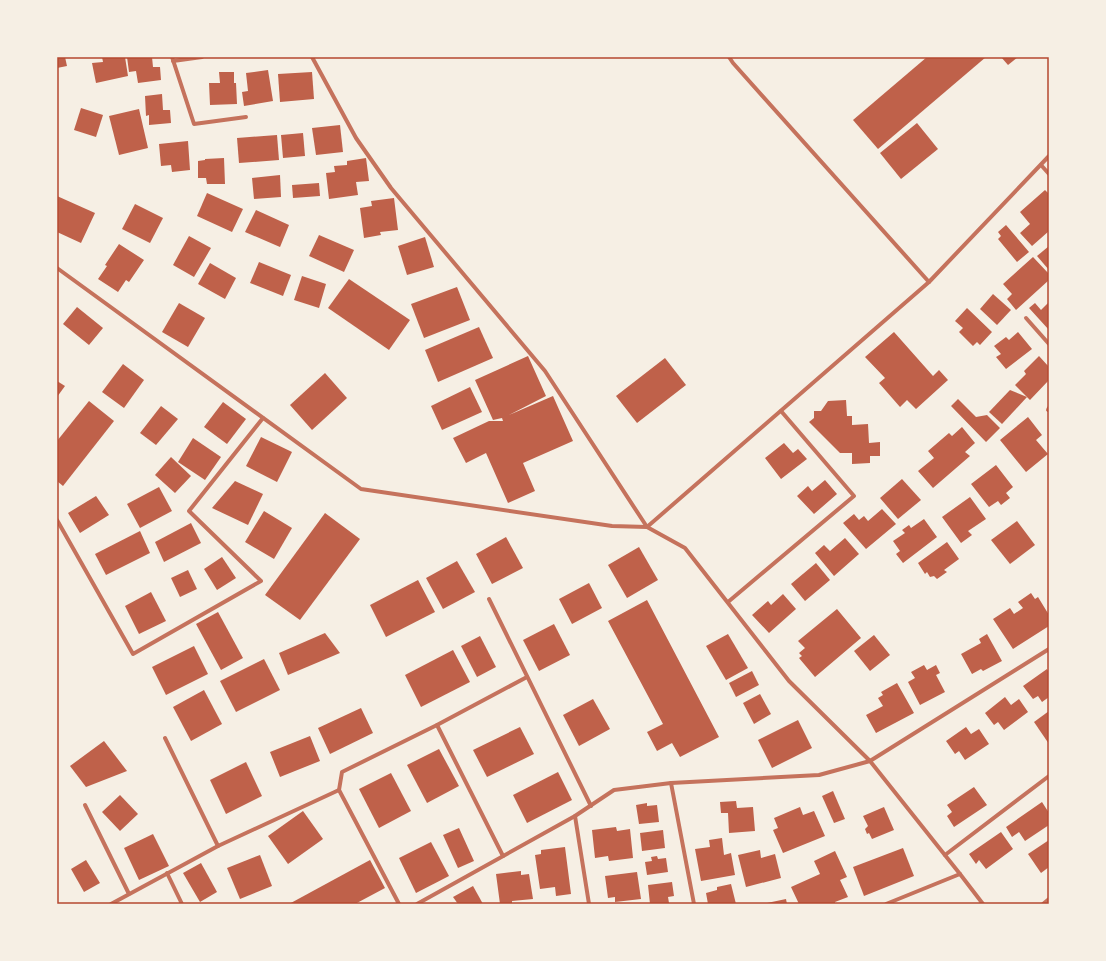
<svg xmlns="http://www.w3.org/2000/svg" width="1106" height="961" viewBox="0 0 1106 961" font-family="Overpass,sans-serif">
	<rect width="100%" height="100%" fill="#f6efe4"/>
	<g fill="#bf614a">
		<polygon points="57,57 65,57 67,66 57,68"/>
		<polygon points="102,57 125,57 128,76 96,83 92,63 103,62"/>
		<polygon points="127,57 152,57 153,67 160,67 161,80 138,83 136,71 129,72"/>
		<polygon points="927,57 986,57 878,149 853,120"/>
		<polygon points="1001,57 1018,57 1008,65"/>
		<polygon points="268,70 273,101 244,106 242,92 248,91 246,73"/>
		<polygon points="219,72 234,72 234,83 236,83 237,104 210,105 209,83 220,83"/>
		<polygon points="312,72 314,99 280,102 278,74"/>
		<polygon points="162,94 163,110 170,110 171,123 149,125 149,115 146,116 145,96"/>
		<polygon points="81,108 103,115 96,137 74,130"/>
		<polygon points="139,109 148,148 119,155 109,116"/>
		<polygon points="917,123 938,149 901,179 880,153"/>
		<polygon points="340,125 343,152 316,155 312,128"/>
		<polygon points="303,133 305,156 283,158 281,135"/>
		<polygon points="277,135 279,160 239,163 237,138"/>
		<polygon points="188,141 190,170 172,172 171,165 161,166 159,144"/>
		<polygon points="224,158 225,184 207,184 206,178 198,178 198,161 205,160 205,159"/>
		<polygon points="366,158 369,181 356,182 358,195 329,199 326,173 335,172 334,166 347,165 347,161"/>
		<polygon points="280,175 281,197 254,199 252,178"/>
		<polygon points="319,183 320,196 293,198 292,185"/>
		<polygon points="1045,190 1049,194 1049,231 1032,246 1020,233 1030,224 1020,212"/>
		<polygon points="207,193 243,209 232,232 197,216"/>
		<polygon points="57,196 95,213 81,243 57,232"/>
		<polygon points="394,198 398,230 380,232 381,235 364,238 360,208 372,206 371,201"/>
		<polygon points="135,204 163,218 150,243 122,229"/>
		<polygon points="256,210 289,225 280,247 245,232"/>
		<polygon points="1006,225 1029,252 1017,262 998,239 1001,236 998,232"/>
		<polygon points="319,235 354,250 344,272 309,256"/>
		<polygon points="189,236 211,248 194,277 173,265"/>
		<polygon points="425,237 434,267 407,275 398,246"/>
		<polygon points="119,244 144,260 129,282 126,280 118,292 98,279 107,266 105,265"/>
		<polygon points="1049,246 1049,270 1037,256"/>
		<polygon points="1033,257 1049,274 1049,280 1016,310 1007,299 1012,294 1003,284"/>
		<polygon points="259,262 291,275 283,296 250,283"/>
		<polygon points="210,263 236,278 225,299 198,284"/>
		<polygon points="302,276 326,284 319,308 294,300"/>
		<polygon points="349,279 410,320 389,350 328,308"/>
		<polygon points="457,287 470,320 424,338 411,304"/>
		<polygon points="993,294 1011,310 997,325 980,309"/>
		<polygon points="1049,302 1049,330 1029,308 1035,303 1041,310"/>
		<polygon points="179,303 205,318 188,347 162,332"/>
		<polygon points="77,307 103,328 89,345 63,324"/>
		<polygon points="967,308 992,332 980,345 977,342 973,346 959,332 963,328 955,321"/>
		<polygon points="479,327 493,358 438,382 425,350"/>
		<polygon points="894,332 933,376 939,370 948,380 916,409 907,400 900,407 879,383 885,378 865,357"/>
		<polygon points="1018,332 1032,349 1006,369 996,357 1001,354 994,346 1006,337 1009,340"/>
		<polygon points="528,356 546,396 509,415 553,396 573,441 523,463 535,491 508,503 486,453 466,463 453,438 489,421 503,421 502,418 493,420 475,380"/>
		<polygon points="1039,356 1049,367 1049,380 1030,400 1015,385 1026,374 1024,371"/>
		<polygon points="665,358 686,385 637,423 616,396"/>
		<polygon points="123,364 144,380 124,408 102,392"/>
		<polygon points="325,373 347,398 312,430 290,405"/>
		<polygon points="57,381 65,386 57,397"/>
		<polygon points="470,387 482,412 442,430 431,406"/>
		<polygon points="1010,390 1027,397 1002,424 989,412"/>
		<polygon points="958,399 976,417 987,415 1000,428 986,442 951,406"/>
		<polygon points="846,400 847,416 852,416 852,425 868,424 869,443 880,442 880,456 870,456 870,463 852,464 852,453 840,453 809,422 814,418 814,411 821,411 828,401"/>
		<polygon points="89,401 114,421 63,486 57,481 57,441"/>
		<polygon points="223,402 246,419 227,444 204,427"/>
		<polygon points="161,406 178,419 156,445 140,433"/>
		<polygon points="1028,417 1042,435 1036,440 1048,454 1026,472 1000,440"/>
		<polygon points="962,427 975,443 965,452 970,456 933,488 918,471 934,458 928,451 949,433 952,436"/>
		<polygon points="261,437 292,452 277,482 246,466"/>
		<polygon points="193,438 221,457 205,480 178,462"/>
		<polygon points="784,443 793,453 798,449 807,459 781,479 765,458"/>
		<polygon points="171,457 191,476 175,493 155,475"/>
		<polygon points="996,465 1013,487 1006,493 1010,498 1001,505 998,501 989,507 971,484"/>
		<polygon points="902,479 921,500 898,519 880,498"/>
		<polygon points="825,480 837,494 814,514 797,496 808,486 812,491"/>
		<polygon points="235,481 263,494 248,525 212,508"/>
		<polygon points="159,487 172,511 140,528 127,504"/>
		<polygon points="96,496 109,515 80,533 68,513"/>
		<polygon points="970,497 986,519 968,531 972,535 961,543 942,517"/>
		<polygon points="882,509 896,524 866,549 843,523 854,514 859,520 864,516 868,521"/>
		<polygon points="264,511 292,528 274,559 245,542"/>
		<polygon points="325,513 360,539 300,620 265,595"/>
		<polygon points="924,519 937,537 903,563 896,554 900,551 893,541 905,533 902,530 909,525 911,528"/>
		<polygon points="1017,521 1035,545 1010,564 991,540"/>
		<polygon points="191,523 201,543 164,562 155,542"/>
		<polygon points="140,531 150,553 106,575 95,554"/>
		<polygon points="506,537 523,568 492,584 476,554"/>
		<polygon points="845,538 859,554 834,576 815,553 824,545 830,551"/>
		<polygon points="947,542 959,559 944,570 947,572 937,579 934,576 930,577 927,572 925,574 918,563"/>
		<polygon points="639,547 658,580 627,598 608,565"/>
		<polygon points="222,557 236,578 217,590 204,569"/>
		<polygon points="457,561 475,592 443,609 426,578"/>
		<polygon points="816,563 830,580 805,601 791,584"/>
		<polygon points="188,570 197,589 180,597 171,578"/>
		<polygon points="418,580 435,612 386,637 370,605"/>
		<polygon points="589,583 602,608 572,624 559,599"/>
		<polygon points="151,592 166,621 139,634 125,606"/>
		<polygon points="1031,593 1035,599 1038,597 1049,615 1049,626 1013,649 993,619 1010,608 1014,614 1023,608 1018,602"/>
		<polygon points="783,594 796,609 769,633 752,615 768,601 771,605"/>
		<polygon points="647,600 719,737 680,757 672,743 657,751 647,732 663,724 608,621"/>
		<polygon points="837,609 861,638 815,677 799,658 802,656 799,653 805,648 798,641"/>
		<polygon points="218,612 243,658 221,670 196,624"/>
		<polygon points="554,624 570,655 539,671 523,640"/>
		<polygon points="325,633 340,653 288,675 279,653"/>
		<polygon points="728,634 748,668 726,680 706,646"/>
		<polygon points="987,634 1002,661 983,671 981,669 972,674 961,654 981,643 979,639"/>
		<polygon points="874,635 890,655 870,671 854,651"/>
		<polygon points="480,636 496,667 477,677 461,646"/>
		<polygon points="194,646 208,674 166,695 152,667"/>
		<polygon points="453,650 470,682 421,707 405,675"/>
		<polygon points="264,659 280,690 236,712 220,681"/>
		<polygon points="924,665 927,670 936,665 940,673 936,675 945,692 920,705 908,682 915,678 911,672"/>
		<polygon points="1047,669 1049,673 1049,697 1042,702 1038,696 1033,699 1023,686"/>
		<polygon points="752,671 759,685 736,697 729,683"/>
		<polygon points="897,683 914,713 876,733 866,715 883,706 878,698 883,695 881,692"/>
		<polygon points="204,690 222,724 191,741 173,707"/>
		<polygon points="760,694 771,714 754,724 743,703"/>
		<polygon points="1005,697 1011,705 1019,699 1028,712 1004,730 998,722 994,725 985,713"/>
		<polygon points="593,699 610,729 579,746 563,715"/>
		<polygon points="361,708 373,733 330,754 318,728"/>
		<polygon points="1049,711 1049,744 1034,722"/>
		<polygon points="798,720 812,748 772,768 758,740"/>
		<polygon points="520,727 534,754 487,777 473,750"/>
		<polygon points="966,727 971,734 979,729 989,744 965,760 959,751 955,754 946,741"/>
		<polygon points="310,736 320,761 280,777 270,752"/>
		<polygon points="104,741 127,771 86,787 70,766"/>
		<polygon points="439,749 459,786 427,803 407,765"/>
		<polygon points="246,762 262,796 226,814 210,780"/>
		<polygon points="558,772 572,800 527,823 513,795"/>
		<polygon points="391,773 411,811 379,828 359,789"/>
		<polygon points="974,787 987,805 954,827 947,816 952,812 947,805"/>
		<polygon points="833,791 845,819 834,823 822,796"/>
		<polygon points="120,795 138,814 120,831 102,812"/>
		<polygon points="736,801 737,808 753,807 755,831 729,833 728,813 721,813 720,802"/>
		<polygon points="1042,802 1049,813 1049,825 1025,841 1019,832 1012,837 1006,827"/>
		<polygon points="647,803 647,806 657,805 659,822 639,824 636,805"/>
		<polygon points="800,807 803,815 814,811 825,836 783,853 773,830 778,828 774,818"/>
		<polygon points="884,807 894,830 872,839 869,833 867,834 865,829 868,826 863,816"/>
		<polygon points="303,811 323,839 288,864 268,836"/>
		<polygon points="616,827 617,831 630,829 633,858 609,861 608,856 595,858 592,830"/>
		<polygon points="459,828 474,861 458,868 443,835"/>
		<polygon points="663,830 665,848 642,851 640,833"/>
		<polygon points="1001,832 1013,849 986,869 979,860 976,864 969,854"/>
		<polygon points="153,834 169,866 139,880 124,848"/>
		<polygon points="722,838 724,855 731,853 735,875 701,881 695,849 710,847 709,840"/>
		<polygon points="1049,840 1049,867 1041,873 1028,854"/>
		<polygon points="431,842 449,876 416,893 399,858"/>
		<polygon points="565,847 571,894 556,896 555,887 540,889 535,855 541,854 541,850"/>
		<polygon points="903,848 914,876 864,896 853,867"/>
		<polygon points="760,850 761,858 775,854 781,878 746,887 738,855"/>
		<polygon points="835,851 847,877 840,880 848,897 835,902 835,904 799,904 791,887 820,874 814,861"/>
		<polygon points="260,855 272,886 240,899 227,868"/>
		<polygon points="657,856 658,859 666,858 668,872 647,875 645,862 652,861 651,857"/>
		<polygon points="86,860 100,883 84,892 71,869"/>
		<polygon points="370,860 385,888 355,904 289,904"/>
		<polygon points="201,863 217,892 200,902 183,873"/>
		<polygon points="521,871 521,875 529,874 533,899 512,901 512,904 500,904 496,874"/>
		<polygon points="637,872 641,899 615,902 615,897 608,898 605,876"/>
		<polygon points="672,882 674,896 668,897 669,903 650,904 648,885"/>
		<polygon points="731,884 736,904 708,904 706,893 717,890 717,887"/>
		<polygon points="473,886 483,904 458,904 453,897"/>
		<polygon points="786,899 787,904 767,904 767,903"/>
	</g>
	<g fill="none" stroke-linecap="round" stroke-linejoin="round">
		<g stroke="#c5725c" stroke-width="4">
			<polyline points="172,57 194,124 246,117"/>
			<polyline points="312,57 356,138 391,188 545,371 647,527 685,548 789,681 870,761 960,874 983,904"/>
			<polyline points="729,57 733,63 929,282"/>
			<polyline points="173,61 202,57"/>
			<polyline points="1041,165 1049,174"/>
			<polyline points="57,268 361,489 612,526 647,527 929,282 1049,156"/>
			<polyline points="1026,318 1049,344"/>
			<polyline points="1048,410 1049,408"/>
			<polyline points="57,520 133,654 261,581 189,511 263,418"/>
			<polyline points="489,599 591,806"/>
			<polyline points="728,602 854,496 781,411"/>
			<polyline points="437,725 503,856"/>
			<polyline points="165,738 218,846"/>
			<polyline points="671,783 694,904"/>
			<polyline points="85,805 129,894"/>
			<polyline points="575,816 589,904"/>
			<polyline points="945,855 1049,776"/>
			<polyline points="167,873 182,904"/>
			<polyline points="111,904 218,846 339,790"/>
			<polyline points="399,904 339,790 342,772 437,725 527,677"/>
			<polyline points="417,904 575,816 614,790 671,783 819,775 870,761 1049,649"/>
			<polyline points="886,904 960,874"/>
			<polyline points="1043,904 1049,899"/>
		</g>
	</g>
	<rect width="1106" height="961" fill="none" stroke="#f6efe4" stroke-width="116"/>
	<rect x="58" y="58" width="990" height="845" fill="none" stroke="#b5482f" stroke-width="1.5"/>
</svg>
